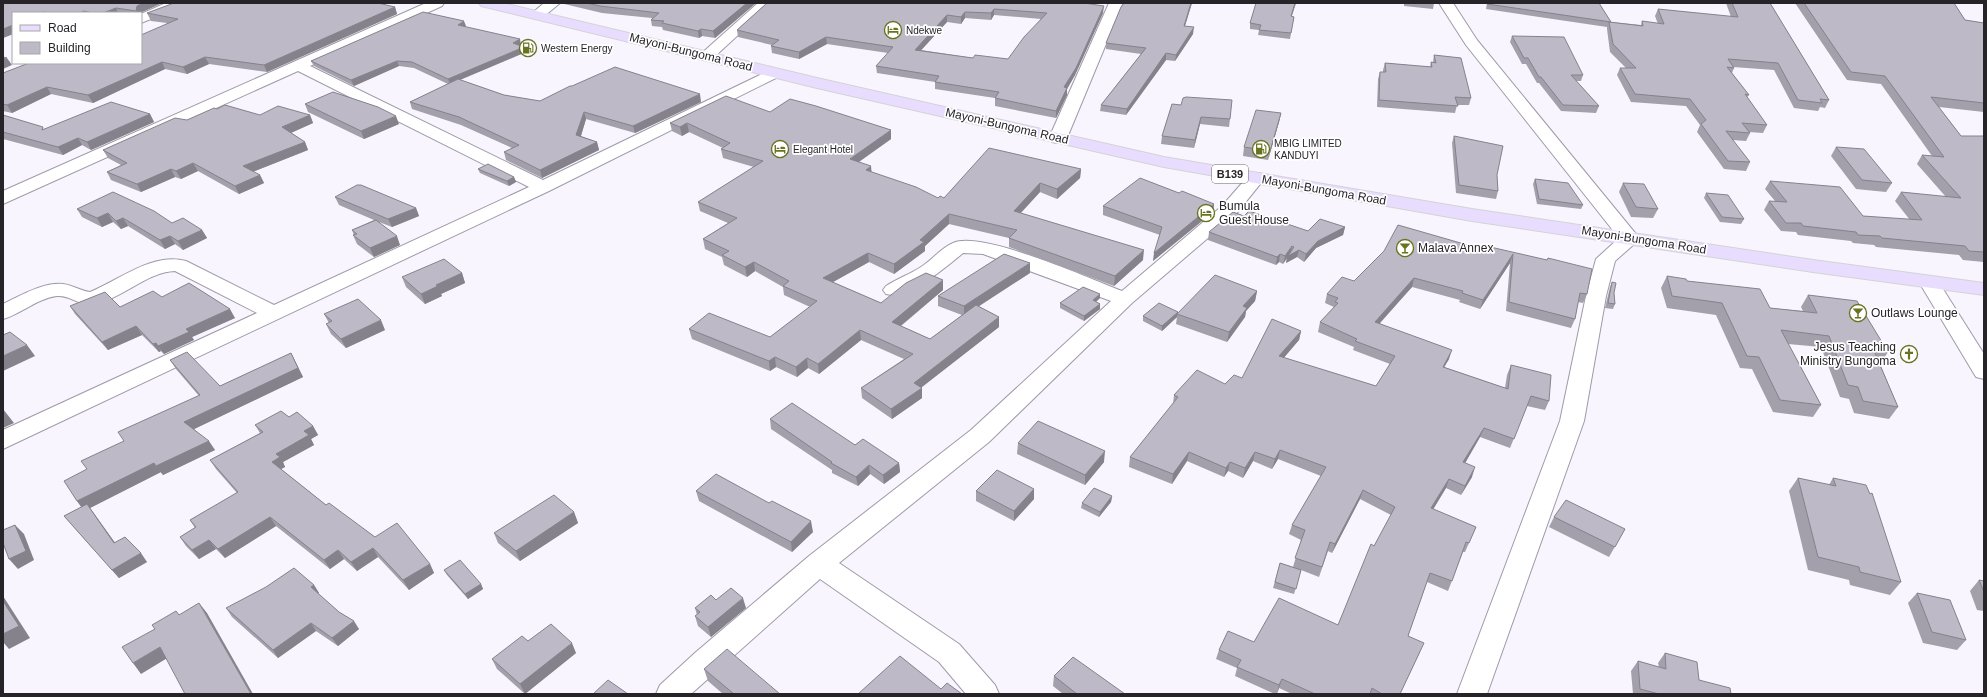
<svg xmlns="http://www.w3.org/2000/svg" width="1987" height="697" viewBox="0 0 1987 697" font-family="Helvetica,sans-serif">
	<rect width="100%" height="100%" fill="#f8f5fe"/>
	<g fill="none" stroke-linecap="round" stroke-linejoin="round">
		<g stroke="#9f9aa8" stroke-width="2">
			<g id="minor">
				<polygon points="166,3 185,3 183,6 141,23 141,14"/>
				<path d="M426,3H444L442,6L310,66L543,180L770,70H780L783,73L780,76L549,191L3,449V430L257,313L175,271C149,272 127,294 102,302C79,309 73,295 57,296C38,298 21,314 3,319V304C20,296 43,282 63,284C72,285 81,291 90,292C120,280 152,252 186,261L274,305L529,187L298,71L3,204V191Z"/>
				<polygon points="544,3 560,3 542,18 532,18 530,15"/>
				<polygon points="758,3 773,3 712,59 702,59 699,56 702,53"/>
				<polygon points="1109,3 1123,3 1067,138 1064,142 1058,143 1052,142 1049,138"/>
				<polygon points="1439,3 1453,3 1477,40 1640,239 1615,261 1606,296 1584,421 1487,694 1457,694 1560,421 1586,296 1596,259 1619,238 1466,45"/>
				<path d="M1256,173L1262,174L1265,178L1236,214L1132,303L989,442L839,563L959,644L995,685L999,694H966L939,662L820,579L691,694H656L660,685L696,652L809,556L971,430L1111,301L983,254L963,253C946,267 908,300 886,294L883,290L886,286C897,279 910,274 921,267C932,260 941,248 953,243C982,230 1090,279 1122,291L1222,206L1250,174Z"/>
				<polygon points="1929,276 1936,278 1984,354 1984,379 1976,377 1919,282 1922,278"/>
			</g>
		</g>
		<g stroke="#d4d3d4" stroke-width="2">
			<polygon id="major" points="479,3 503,3 817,78 1164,157 1472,209 1813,260 1984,283 1984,295 1813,272 1472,221 1164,167 817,88 481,6"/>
		</g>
		<use href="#minor" fill="#fff" fill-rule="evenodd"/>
		<use href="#major" fill="#e9ddff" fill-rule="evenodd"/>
	</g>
	<g fill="#a39fab" fill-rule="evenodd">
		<polygon points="3,3 162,3 140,13 13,13 13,34 3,38"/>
		<polygon points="560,3 756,3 715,38 702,36 699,38 663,30 662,27 652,26 651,20 652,18 602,13"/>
		<path d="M767,3H1086L1103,13L1075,75L1067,89V95L1056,118L995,106V98L935,89V82L877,73L876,66L888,53L827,44L799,59L772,53L771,46L772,45L738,37L737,30ZM994,15L1041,19L1008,59L973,58L921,50L947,22L961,24L965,18L991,20Z"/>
		<polygon points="1192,3 1185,26 1193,34 1175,61 1166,60 1126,115 1100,111 1101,105 1141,54 1106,49 1106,43"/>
		<polygon points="1296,3 1291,16 1294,17 1290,39 1258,35 1259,30 1250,29 1250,23"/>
		<polygon points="1404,3 1434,3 1433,9 1404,6"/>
		<polygon points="1487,3 1599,3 1611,22 1641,25 1642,21 1658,24 1655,16 1658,9 1731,17 1726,3 1770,3 1829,100 1825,108 1820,107 1818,111 1794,108 1774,70 1733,67 1734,68 1732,73 1749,95 1747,97 1767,125 1763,133 1749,132 1750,133 1746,141 1732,140 1750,162 1746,171 1724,169 1697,132 1700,125 1686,106 1631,102 1617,75 1620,68 1626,68 1610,52 1607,29 1607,27 1486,9"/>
		<polygon points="1795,3 1954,3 1965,20 1984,23 1984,112 1939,107 1961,136 1984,136 1984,262 1963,260 1959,255 1876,247 1874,245 1853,243 1851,241 1798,235 1796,232 1781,231 1764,210 1769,201 1775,201 1765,189 1770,181 1863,216 1910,220 1895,201 1901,192 1946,197 1917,164 1922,155 1932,156 1881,84 1847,80"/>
		<polygon points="395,7 397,14 267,72 209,64 187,74 165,69 93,103 51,94 12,113 3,111 3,73 141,63 167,23 151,21 147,13"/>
		<polygon points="466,26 465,27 521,45 520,45 524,47 526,52 460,80 504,95 540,101 572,86 701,102 635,133 586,119 581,136 597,142 599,150 542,178 506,160 504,152 512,148 461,125 412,109 410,102 448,84 414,68 399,66 354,86 314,66 311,61"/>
		<polygon points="1512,36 1583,75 1581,81 1576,81 1599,106 1596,113 1561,111 1539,83 1537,83 1526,64 1522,64 1510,42"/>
		<polygon points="1434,55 1471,98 1469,105 1457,105 1455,113 1377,107 1378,79 1380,72 1383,72 1383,70 1385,63 1430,67 1431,62 1433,62"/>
		<polygon points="305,104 399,124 364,139 308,112"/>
		<polygon points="1172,104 1230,119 1229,127 1200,124 1194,148 1161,144 1162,136"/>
		<polygon points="217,109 260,115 310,115 313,123 291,133 305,142 308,150 253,172 260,175 264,183 239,194 198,171 181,179 175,177 141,192 111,180 107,172 121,165 108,158 103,150 187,120"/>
		<polygon points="770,112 891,139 859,162 871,172 938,198 944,198 1081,169 1080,178 1057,199 1040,192 1021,213 1143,260 1114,286 1009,247 1009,238 949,224 925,246 925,251 894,274 869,262 833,282 881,303 943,280 943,290 901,326 930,339 962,315 938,306 938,296 1030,273 978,306 999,317 999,327 921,387 922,398 892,419 862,398 861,388 904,359 861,340 819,374 808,368 797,377 776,367 770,371 692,339 689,329 770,337 810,307 784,295 783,287 755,271 747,277 724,265 722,257 705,249 703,239 728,223 700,211 698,202 754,167 723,158 721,149 723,148 689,132 682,136 672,131 670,123"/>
		<polygon points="1281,113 1279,122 1268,160 1243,156 1244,147"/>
		<polygon points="150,114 154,122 91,150 82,145 63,155 3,139 3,115 44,129"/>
		<polygon points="1454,136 1497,175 1498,191 1496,199 1456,193 1452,143"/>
		<polygon points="1836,147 1892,183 1886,192 1856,189 1831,156"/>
		<polygon points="478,169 514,177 516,182 509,186 480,173"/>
		<polygon points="1535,179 1583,205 1581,209 1537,204 1533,184"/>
		<polygon points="1623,183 1658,209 1653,218 1631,217 1619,192"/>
		<polygon points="1179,193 1214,204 1213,212 1153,261 1160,235 1103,215 1103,206"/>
		<polygon points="1706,193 1744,219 1741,224 1720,222 1704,198"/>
		<polygon points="335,197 416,208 419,216 392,227 379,222 400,245 374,257 357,244 353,235 354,235 352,230 374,220 339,205"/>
		<polygon points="77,209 172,223 202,230 207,238 183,250 175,244 165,249 128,226 121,229 113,222 102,227 82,217"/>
		<polygon points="1244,216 1308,231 1345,227 1343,235 1316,248 1304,262 1297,257 1286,263 1287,258 1283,264 1279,262 1276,265 1208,240 1209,232"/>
		<polygon points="1485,250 1547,260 1548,258 1587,294 1583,303 1578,302 1575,319 1571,328 1506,311 1510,263 1480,309 1459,302 1460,300 1412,287 1379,323 1449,359 1444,367 1505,388 1507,375 1511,365 1549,401 1545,410 1527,406 1510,448 1480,437 1465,463 1472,477 1461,495 1446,488 1433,509 1476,527 1465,552 1463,552 1448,591 1427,582 1408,636 1420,652 1400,694 1292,694 1279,688 1277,694 1275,694 1235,676 1237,668 1216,659 1219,650 1254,642 1338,625 1374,546 1391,515 1360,499 1332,553 1328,551 1319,577 1301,570 1294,594 1273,588 1280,563 1293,567 1301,540 1289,534 1292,525 1321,476 1278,459 1272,469 1253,461 1243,478 1228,471 1224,477 1187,461 1172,484 1129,467 1130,457 1173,404 1174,395 1225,384 1242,378 1301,331 1299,340 1283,358 1376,386 1390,364 1353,350 1354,347 1318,332 1320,322 1333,308 1334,307 1325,303 1327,294 1354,281"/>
		<polygon points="462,273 465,283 441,294 442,296 425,304 406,287 402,277"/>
		<polygon points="1667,276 1687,281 1770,308 1803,311 1801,307 1808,295 1888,352 1880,364 1898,407 1889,419 1854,413 1849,399 1840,397 1821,347 1788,344 1821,405 1813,417 1773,412 1752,369 1740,368 1716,315 1667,308 1661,288"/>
		<polygon points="1612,282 1614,293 1615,304 1613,309 1605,308 1610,287"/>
		<polygon points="1257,291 1255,301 1246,311 1245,317 1227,342 1176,324 1177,317 1162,331 1143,321 1143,316 1178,312 1178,313"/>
		<polygon points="162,297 235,318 192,337 194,340 164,354 161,351 159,352 142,335 108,350 75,314 70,306 120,307"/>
		<polygon points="1100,298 1096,302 1100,304 1100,309 1084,321 1060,308 1060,303"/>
		<polygon points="324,314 385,330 346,348 331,334 326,324 329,323"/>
		<polygon points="291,353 303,377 194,429 215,450 163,475 161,472 90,508 115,543 147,562 119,578 64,516 82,507 77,501 87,469 124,441 199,396 176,369 170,360 220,386"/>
		<polygon points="289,417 313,426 318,435 311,439 314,445 283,462 285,467 281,469 326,505 375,537 430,564 434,573 409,590 378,557 357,571 344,559 330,569 276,526 225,558 216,549 199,559 186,546 180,537 195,528 190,520 237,493 216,469 210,460 260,433 255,425"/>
		<polygon points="770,419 855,445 899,463 900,472 884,484 870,474 858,486 832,473 832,470 771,429"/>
		<polygon points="1018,443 1104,462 1085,485 1017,454"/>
		<polygon points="1798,478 1829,485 1833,478 1901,582 1890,595 1850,585 1849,580 1808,570 1789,491"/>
		<polygon points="1034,489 1034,499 1014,521 976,501 976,491"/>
		<polygon points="696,491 769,503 813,532 792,552 699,501"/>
		<polygon points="1112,496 1111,502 1099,517 1081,508 1082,503"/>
		<polygon points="574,512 578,523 520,561 498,543 494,533"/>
		<polygon points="1554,517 1625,529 1609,557 1549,527"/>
		<polygon points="444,570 481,584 483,589 468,599 447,575"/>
		<polygon points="1979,580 1984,581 1984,611 1977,610 1970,591"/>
		<polygon points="314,585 319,593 318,594 359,629 338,646 316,631 278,658 232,617 226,608"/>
		<polygon points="1917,593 1966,640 1957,650 1923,643 1908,603"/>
		<polygon points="716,600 746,608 711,637 698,626 695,616 697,615 695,608"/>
		<polygon points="528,641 576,653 525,694 497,669 492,659"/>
		<polygon points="1665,653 1699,680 1731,694 1633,694 1631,671 1638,661 1659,667 1658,663"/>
		<polygon points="704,669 780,694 723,694 708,681"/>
		<polygon points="1054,676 1125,694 1063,694 1053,686"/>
	</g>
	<g fill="#85828b">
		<polygon points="143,3 162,3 140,13 137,13 136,11 137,6"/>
		<polygon points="747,3 756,3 715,38 713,31"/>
		<polygon points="1191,3 1192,3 1183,32 1184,26"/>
		<polygon points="1295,3 1296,3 1290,22 1291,16"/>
		<polygon points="1104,6 1103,13 1075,75 1067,89 1067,95 1056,118 1056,111 1064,87"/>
		<polygon points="395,7 397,14 267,72 264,65"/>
		<polygon points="116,8 118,13 103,13"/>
		<polygon points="994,9 994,15 991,20 991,13"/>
		<polygon points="965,12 965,18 961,24 961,17"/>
		<polygon points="947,15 947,22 915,57 915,50"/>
		<polygon points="464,21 466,26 460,30 458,25"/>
		<polygon points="13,25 13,34 3,38 3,29"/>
		<polygon points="1194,27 1193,34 1175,61 1176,55"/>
		<polygon points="701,29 702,36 699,38 698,31"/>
		<polygon points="826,37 827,44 799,59 799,52"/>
		<polygon points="520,39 521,45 514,48 513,43"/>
		<polygon points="524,47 526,52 450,84 448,79"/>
		<polygon points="1166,53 1166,60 1126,115 1127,109"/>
		<polygon points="205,57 209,64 187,74 183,67"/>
		<polygon points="7,58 12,65 3,69 3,59"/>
		<polygon points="397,61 399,66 354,86 351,80"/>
		<polygon points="162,62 165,69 93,103 88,95"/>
		<polygon points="47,87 51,94 12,113 7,105"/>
		<polygon points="700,94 701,102 635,133 633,126"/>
		<polygon points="584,112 586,119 579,142 576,135"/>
		<polygon points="1281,113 1279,122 1268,160 1270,151"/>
		<polygon points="150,114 154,122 91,150 87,142"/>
		<polygon points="310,115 313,123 286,135 282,127"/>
		<polygon points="396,116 399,124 364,139 361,131"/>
		<polygon points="1201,117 1200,124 1194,148 1195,140"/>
		<polygon points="687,123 689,132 682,136 680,127"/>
		<polygon points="891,130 891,139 850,168 850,159"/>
		<polygon points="78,138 82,145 63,155 58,147"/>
		<polygon points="305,142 308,150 247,174 243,166"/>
		<polygon points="597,142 599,150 542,178 540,170"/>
		<polygon points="193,163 198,171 181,179 176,171"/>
		<polygon points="871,166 872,176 866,170"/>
		<polygon points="171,169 175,177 141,192 137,184"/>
		<polygon points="1081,169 1080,178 1057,199 1057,189"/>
		<polygon points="260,175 264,183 239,194 235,186"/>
		<polygon points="514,177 516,182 509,186 507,181"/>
		<polygon points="1040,183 1040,192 1014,220 1014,211"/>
		<polygon points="1214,204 1213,212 1153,261 1154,253"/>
		<polygon points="416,208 419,216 392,227 388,219"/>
		<polygon points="108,213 113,222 102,227 97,218"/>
		<polygon points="949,214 949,224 925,246 925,251 894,274 894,264"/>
		<polygon points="123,218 128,226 121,229 116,221"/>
		<polygon points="1345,227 1343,235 1316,248 1304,262 1306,254 1318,241"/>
		<polygon points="202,230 207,238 183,250 178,241"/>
		<polygon points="170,236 175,244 165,249 160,240"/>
		<polygon points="397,236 400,245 374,257 370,248"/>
		<polygon points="1292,246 1291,253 1299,250 1297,257 1286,263 1287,258 1283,264 1285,256"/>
		<polygon points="1144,250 1143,260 1114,286 1115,276"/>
		<polygon points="868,253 869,262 824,287 823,278"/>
		<polygon points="1280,254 1279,262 1276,265 1277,257"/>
		<polygon points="1513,254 1510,263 1480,309 1483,300"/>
		<polygon points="754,262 755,271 747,277 745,267"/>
		<polygon points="1030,263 1030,273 964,316 964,306"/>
		<polygon points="462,273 465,283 441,294 442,296 425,304 421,294 436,285"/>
		<polygon points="1414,278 1412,287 1373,331 1375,322"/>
		<polygon points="943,280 943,290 893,332 892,322"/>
		<polygon points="1257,291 1255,301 1246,311 1245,317 1227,342 1229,332 1243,306"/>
		<polygon points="1100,294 1100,298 1092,305 1093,300"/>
		<polygon points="1100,304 1100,309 1084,321 1084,316"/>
		<polygon points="230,309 235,318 192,337 194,340 164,354 158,346 186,329"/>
		<polygon points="1178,312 1177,317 1162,331 1162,326"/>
		<polygon points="999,317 999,327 917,391 922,388 922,398 892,419 891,409 914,383"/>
		<polygon points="381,320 385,330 346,348 341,339"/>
		<polygon points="136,326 142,335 108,350 102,342"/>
		<polygon points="860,330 861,340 819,374 818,364"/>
		<polygon points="1301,331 1299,340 1277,366 1279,356"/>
		<polygon points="156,343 161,351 159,352 153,344"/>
		<polygon points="27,345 35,356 3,371 3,356"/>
		<polygon points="1452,350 1449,359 1439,376 1443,367"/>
		<polygon points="291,353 303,377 190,431 184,422"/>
		<polygon points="775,357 776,367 770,371 769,361"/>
		<polygon points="807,358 808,368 797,377 796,367"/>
		<polygon points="3,409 14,423 3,428"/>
		<polygon points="313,426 318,435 311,439 314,445 283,462 285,467 277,471 272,462 276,454 304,431"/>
		<polygon points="1484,428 1480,437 1460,472 1463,462"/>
		<polygon points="209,441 215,450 163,475 156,466"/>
		<polygon points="1280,450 1278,459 1272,469 1275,459"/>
		<polygon points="1105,451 1104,462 1085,485 1085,475"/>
		<polygon points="1189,452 1187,461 1172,484 1173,474"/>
		<polygon points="1255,452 1253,461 1243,478 1245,468"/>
		<polygon points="1230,462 1228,471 1224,477 1226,468"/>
		<polygon points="154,463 161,472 90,508 121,551 84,511 77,501"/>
		<polygon points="899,463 900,472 884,484 883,475"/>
		<polygon points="869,465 870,474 858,486 856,477"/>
		<polygon points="1475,467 1472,477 1461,495 1465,486"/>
		<polygon points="1449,479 1446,488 1428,518 1431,508"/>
		<polygon points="1034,489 1034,499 1014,521 1014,511"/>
		<polygon points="1363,490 1360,499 1332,553 1335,544"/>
		<polygon points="1112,496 1111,502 1099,517 1100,512"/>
		<polygon points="574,512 578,523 520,561 516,551"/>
		<polygon points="270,517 276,526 225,558 218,549"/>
		<polygon points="811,521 813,532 792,552 791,542"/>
		<polygon points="15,525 24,534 34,560 18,569 9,559"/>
		<polygon points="209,540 216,549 199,559 192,550"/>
		<polygon points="373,548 378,557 357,571 351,562"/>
		<polygon points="338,550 344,559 330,569 324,560"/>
		<polygon points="141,553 147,562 119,578 112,570"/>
		<polygon points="430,564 434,573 409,590 403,580"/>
		<polygon points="481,584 483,589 468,599 465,594"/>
		<polygon points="314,585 319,593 316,595 311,587"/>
		<polygon points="3,596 30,638 9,649 3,642"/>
		<polygon points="743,598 746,608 711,637 708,627"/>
		<polygon points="199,603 207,613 253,694 251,694"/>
		<polygon points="354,621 359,629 338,646 332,638"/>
		<polygon points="311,623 316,631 278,658 273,650"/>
		<polygon points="572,643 576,653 525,694 520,684"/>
		<polygon points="160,647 169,657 141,674 133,663"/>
		<polygon points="1282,679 1277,694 1279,685"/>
	</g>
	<g fill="#beb9c7" stroke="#85828b" fill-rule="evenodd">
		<polygon points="3,3 143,3 137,6 136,11 116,8 103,13 92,13 84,11 80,13 48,13 44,12 42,13 13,13 13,25 3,29"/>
		<polygon points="174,3 378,3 395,7 264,65 205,57 183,67 162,62 88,95 47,87 7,105 3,104 3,73 29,63 141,63 141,35 178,19 147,13"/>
		<polygon points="587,3 747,3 713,31 701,29 698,31 662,23 664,21 651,20 659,13 600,6"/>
		<path d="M767,3H1084L1104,6L1076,68L1064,87L1067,88L1056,111L995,98L999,92L935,82L939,76L876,66L893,47L826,37L799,52L771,46L779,40L737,30ZM994,9L1047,13L1024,37L1008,59L975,55L973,58L915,50L947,15L961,17L965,12L991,13Z"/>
		<polygon points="1124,3 1191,3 1184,26 1194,27 1176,55 1166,53 1127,109 1101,105 1146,48 1106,43 1121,7"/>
		<polygon points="1256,3 1295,3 1291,16 1294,17 1291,33 1259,30 1261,25 1250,23"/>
		<polygon points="1487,3 1599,3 1611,22 1487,4"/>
		<polygon points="1732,3 1770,3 1829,100 1820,99 1822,103 1798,100 1778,63 1728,59 1734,68 1727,67 1749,95 1745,94 1767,125 1742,123 1750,133 1726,131 1750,162 1728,161 1701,124 1706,120 1690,99 1635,94 1620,68 1636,68 1613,44 1609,22 1643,26 1642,21 1664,24 1658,9 1738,17"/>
		<polygon points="1804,3 1954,3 1965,20 1984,23 1984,103 1931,97 1961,136 1984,136 1984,252 1969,251 1965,246 1882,238 1880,236 1858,235 1856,232 1803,226 1801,223 1786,223 1769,201 1787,202 1770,181 1840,187 1863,216 1922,220 1901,192 1961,198 1922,155 1944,157 1885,76 1851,72"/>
		<polygon points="423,12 464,21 458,25 520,39 513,43 524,47 448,79 412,62 397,61 351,80 311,61"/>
		<polygon points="1512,36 1564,37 1583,75 1571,75 1599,106 1563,105 1541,77 1539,77 1528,58 1524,58"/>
		<polygon points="1434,55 1461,58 1471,98 1455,97 1458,106 1379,100 1380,72 1386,72 1385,63 1432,67 1431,62 1436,63"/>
		<polygon points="3,57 7,58 3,59"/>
		<polygon points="615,67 700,94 633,126 584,112 576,135 597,142 540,170 504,152 519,145 459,117 410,102 458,79 504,95 540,101 570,86 572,86"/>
		<polygon points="333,92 378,107 396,116 361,131 305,104"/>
		<polygon points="726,96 770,112 790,99 816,106 891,130 850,159 871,166 866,170 916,187 938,198 940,196 944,198 989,148 1081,169 1057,189 1040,183 1014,211 1144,250 1115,276 1009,238 1017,230 949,214 920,240 924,242 894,264 868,253 823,278 881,303 906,283 926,273 943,280 892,322 930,339 976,305 999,317 914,383 922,388 891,409 861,388 913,354 860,330 818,364 807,358 796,367 775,357 769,361 689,329 709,313 770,337 817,301 783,286 789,281 754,262 745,267 722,255 729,251 703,239 737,218 698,202 763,161 721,149 730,143 687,123 680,127 670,123"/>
		<polygon points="1186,97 1232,100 1230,119 1201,117 1195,140 1162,136 1172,104 1181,105 1183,98"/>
		<polygon points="111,102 150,114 87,142 78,138 58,147 3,132 3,115 43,127 42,130"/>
		<polygon points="225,105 260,115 278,106 310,115 282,127 305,142 243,166 260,175 235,186 193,163 176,171 171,169 137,184 107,172 127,163 103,150 175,118 187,120 214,108 217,109"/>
		<polygon points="1256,110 1281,113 1270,151 1244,147"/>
		<polygon points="1454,136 1503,146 1497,175 1498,191 1459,185"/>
		<polygon points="1836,147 1864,149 1892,183 1862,180"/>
		<polygon points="488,164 514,177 507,181 478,169"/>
		<polygon points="1140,178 1179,193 1182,191 1214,204 1154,253 1162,227 1103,206"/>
		<polygon points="1535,179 1568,183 1583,205 1539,199"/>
		<polygon points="1623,183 1644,184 1658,209 1636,207"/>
		<polygon points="357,185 361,185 416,208 388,219 335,197"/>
		<polygon points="113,192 154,211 172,223 183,218 202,230 178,241 170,236 160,240 123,218 116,221 108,213 97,218 77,209"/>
		<polygon points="1706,193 1728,195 1744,219 1722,217"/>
		<polygon points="1249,211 1308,231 1320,219 1345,227 1318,241 1306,254 1299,250 1288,256 1294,247 1292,246 1285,256 1280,254 1277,257 1209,232 1233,212 1244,216"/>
		<polygon points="376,220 397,236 370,248 353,235 357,234 352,230"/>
		<polygon points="1398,225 1485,250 1486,246 1547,260 1548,258 1592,269 1587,294 1580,293 1575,319 1509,302 1513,254 1483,300 1462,293 1463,291 1414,278 1375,322 1452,350 1443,367 1508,389 1511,365 1551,375 1549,401 1531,396 1514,439 1484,428 1463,462 1475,467 1465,486 1449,479 1431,508 1476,527 1469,543 1466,542 1452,581 1430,573 1408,636 1424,643 1400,694 1382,694 1372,688 1370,694 1315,694 1282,679 1279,685 1237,667 1241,660 1219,650 1228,631 1254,642 1279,598 1338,625 1371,544 1374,546 1395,507 1363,490 1335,544 1330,542 1322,567 1295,558 1305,530 1292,525 1326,467 1280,450 1275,459 1255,452 1245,468 1230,462 1226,468 1189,452 1173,474 1130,457 1178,397 1174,395 1197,370 1225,384 1234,375 1242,378 1272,319 1301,331 1279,356 1376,386 1395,356 1355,341 1357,339 1320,322 1338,303 1335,302 1338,298 1327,294 1342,277 1354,281 1384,251"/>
		<polygon points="1004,254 1030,263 964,306 938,296"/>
		<polygon points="444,259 462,273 436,285 438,286 421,294 402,277"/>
		<polygon points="1215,275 1257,291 1243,306 1247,308 1229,332 1177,314"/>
		<polygon points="1667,276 1686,279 1687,281 1760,289 1770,308 1817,313 1808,295 1857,301 1888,352 1874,351 1898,407 1863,401 1858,387 1848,385 1829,336 1781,330 1821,405 1780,400 1759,357 1747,356 1722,303 1672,296"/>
		<polygon points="1612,282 1616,283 1614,293 1615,304 1608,303"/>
		<polygon points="189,283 230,309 186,329 189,332 158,346 156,343 153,344 136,326 102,342 70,306 105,292 120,307 153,291 162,297"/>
		<polygon points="1083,287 1100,294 1093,300 1100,304 1084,316 1060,303"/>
		<polygon points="358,299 381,320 341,339 326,324 332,321 324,314"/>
		<polygon points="1159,303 1178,312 1162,326 1143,316"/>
		<polygon points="10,332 27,345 3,356 3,335"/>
		<polygon points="187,352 220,386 291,353 298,368 184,422 209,441 156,466 154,463 77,501 64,481 87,469 81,461 124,441 118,432 200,395 170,360"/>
		<polygon points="792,403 855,445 863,439 899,463 883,475 869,465 856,477 831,463 832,462 770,419"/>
		<polygon points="281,411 289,417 297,412 313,426 304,431 309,435 276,454 280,457 272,462 326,505 329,503 375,537 397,523 430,564 403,580 373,548 351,562 338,550 324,560 270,517 218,549 209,540 192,550 180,537 196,527 190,520 238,492 210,460 263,432 255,425"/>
		<polygon points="1038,421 1105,451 1085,475 1018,443"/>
		<polygon points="997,470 1034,489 1014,511 976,491"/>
		<polygon points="716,474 769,503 772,501 811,521 791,542 696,491"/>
		<polygon points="1798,478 1836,486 1833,478 1866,485 1870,494 1872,493 1901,582 1860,572 1859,567 1818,557"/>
		<polygon points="1094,488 1112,496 1100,512 1082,503"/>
		<polygon points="554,495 574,512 516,551 494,533"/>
		<polygon points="1566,500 1625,529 1615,547 1554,517"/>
		<polygon points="87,504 114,543 125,537 141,553 112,570 64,516"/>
		<polygon points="15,525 26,551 9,559 3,543 3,530"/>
		<polygon points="460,560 481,584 465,594 444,570"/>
		<polygon points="1280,563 1301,570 1296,589 1275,582"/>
		<polygon points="294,568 314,585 311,587 339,612 354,621 332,638 311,623 273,650 226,608 266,587"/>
		<polygon points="1979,580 1984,581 1984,592"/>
		<polygon points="731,588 743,598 708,627 695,616 700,612 695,608 711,595 716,600"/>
		<polygon points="1917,593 1950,600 1966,640 1932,632"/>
		<polygon points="3,601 19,626 3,634"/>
		<polygon points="199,603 251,694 185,694 160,647 133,663 122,647 155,629 152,625 176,611 179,615"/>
		<polygon points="551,624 572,643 520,684 492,659 522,636 528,641"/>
		<polygon points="727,649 780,694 734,694 704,669"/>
		<polygon points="1665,653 1697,662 1699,680 1730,688 1731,694 1659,694 1640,689 1638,661 1666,669"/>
		<polygon points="900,656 941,689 947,683 962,694 858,694"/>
		<polygon points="1073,657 1125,694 1077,694 1054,676"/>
		<polygon points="608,680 628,694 593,694"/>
	</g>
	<defs>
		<g id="hotel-ring" transform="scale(0.9)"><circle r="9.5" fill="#fff" stroke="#67731e" stroke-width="1.5"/><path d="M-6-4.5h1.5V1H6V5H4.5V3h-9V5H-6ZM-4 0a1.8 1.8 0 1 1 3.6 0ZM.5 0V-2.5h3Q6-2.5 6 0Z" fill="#67731e"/></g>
		<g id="fuel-ring" transform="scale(0.9)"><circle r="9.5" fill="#fff" stroke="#67731e" stroke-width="1.5"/><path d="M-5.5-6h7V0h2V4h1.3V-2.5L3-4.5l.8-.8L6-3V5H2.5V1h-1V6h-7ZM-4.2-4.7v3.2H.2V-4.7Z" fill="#67731e"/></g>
		<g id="bar-ring" transform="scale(0.9)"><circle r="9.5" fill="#fff" stroke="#67731e" stroke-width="1.5"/><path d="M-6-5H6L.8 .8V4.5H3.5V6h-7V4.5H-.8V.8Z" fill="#67731e"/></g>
		<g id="church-ring" transform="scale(0.9)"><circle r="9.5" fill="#fff" stroke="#67731e" stroke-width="1.5"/><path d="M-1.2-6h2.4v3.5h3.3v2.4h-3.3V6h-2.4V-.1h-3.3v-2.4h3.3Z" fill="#67731e"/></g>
	</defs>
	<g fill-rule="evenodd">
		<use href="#hotel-ring" x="893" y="30"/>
		<use href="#fuel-ring" x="528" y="48"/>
		<use href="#hotel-ring" x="780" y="149"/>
		<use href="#fuel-ring" x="1261" y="149"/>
		<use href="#hotel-ring" x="1206" y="213"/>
		<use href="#bar-ring" x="1405" y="248"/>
		<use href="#bar-ring" x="1858" y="313"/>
		<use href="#church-ring" x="1909" y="354"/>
	</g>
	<g text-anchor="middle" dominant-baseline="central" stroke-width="3.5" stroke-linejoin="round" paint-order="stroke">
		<g font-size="10" fill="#262429" stroke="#fff" text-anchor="start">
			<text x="906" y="30">Ndekwe</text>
			<text x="541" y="48">Western Energy</text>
			<text x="1274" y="143">MBIG LIMITED<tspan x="1274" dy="12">KANDUYI</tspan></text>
			<text x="793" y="149">Elegant Hotel</text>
		</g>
		<rect fill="#fff" stroke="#676669" stroke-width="1" x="1212" y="165" width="36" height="18" rx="3"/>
		<g font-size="11" font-weight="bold" fill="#262429">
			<text x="1230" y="174">B139</text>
		</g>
		<g font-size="12" fill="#262429" stroke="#fff">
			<text transform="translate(691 52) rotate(14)">Mayoni-Bungoma Road</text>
			<text transform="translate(1007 126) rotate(13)">Mayoni-Bungoma Road</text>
			<text transform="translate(1324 190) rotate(10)">Mayoni-Bungoma Road</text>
			<text transform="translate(1644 240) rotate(9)">Mayoni-Bungoma Road</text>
		</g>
		<g font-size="12" fill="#262429" stroke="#fff" text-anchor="start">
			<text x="1219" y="206">Bumula<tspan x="1219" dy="14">Guest House</tspan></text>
			<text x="1418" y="248">Malava Annex</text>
			<text x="1871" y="313">Outlaws Lounge</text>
			<text x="1896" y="347" text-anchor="end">Jesus Teaching<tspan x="1896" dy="14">Ministry Bungoma</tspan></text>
		</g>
	</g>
	<rect width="1987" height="697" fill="none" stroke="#262429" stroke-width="8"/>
	<rect x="12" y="12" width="130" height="52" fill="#ffffff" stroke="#a8a7a9"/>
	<rect x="20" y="25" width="20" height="6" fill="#e9ddff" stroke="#a8a7a9"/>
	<text x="48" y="32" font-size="12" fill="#262429">Road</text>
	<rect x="20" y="42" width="20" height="12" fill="#beb9c7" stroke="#a8a7a9"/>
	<text x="48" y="52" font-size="12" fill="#262429">Building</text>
</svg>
